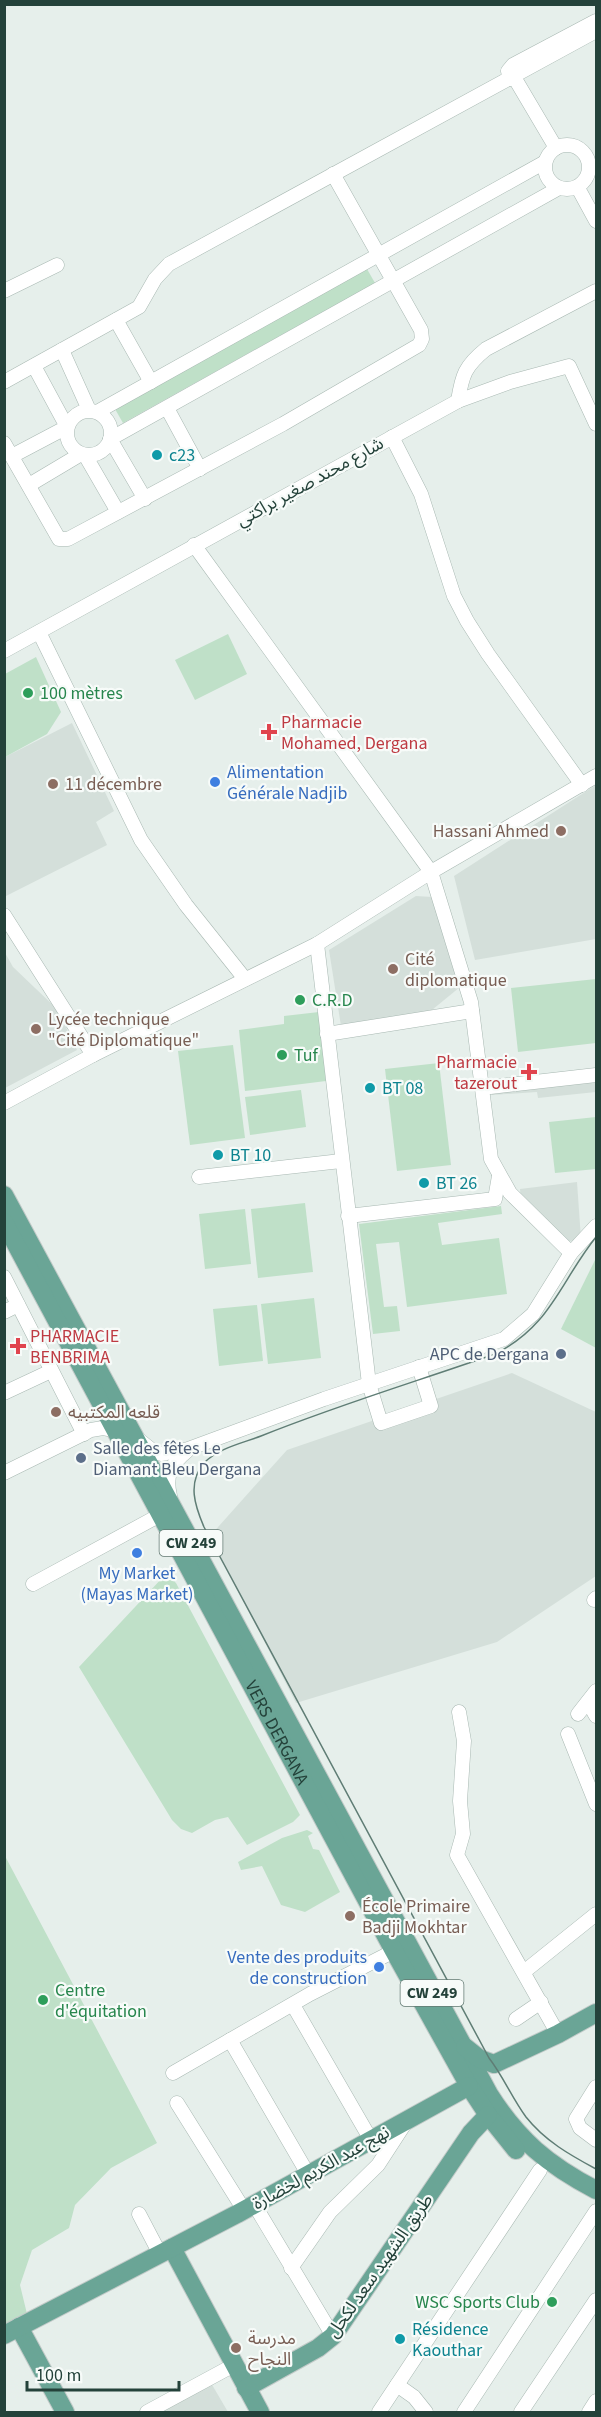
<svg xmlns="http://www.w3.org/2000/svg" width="601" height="2417" viewBox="0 0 601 2417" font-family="'Source Sans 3','Noto Sans Arabic',sans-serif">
	<rect width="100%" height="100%" fill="#e6efeb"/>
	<g fill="#d4dfda">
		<polygon points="72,723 114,811 96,822 107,845 6,896 5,757"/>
		<polygon points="596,785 596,939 475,960 454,876"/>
		<polygon points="416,896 432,897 460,987 427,1014 341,1026 329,950"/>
		<polygon points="4,951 13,967 57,1009 77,1050 5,1088"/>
		<polygon points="596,1068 596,1092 538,1098 537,1092 492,1095 489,1080"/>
		<polygon points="577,1182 581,1239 565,1242 521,1199 520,1189"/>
		<polygon points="512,1373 596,1412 596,1576 497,1642 296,1703 210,1536 287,1450"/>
		<polygon points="211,2383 228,2412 158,2412"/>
	</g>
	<g fill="#bfe0c8">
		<polygon points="367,269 375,283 123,423 115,409"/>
		<polygon points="228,634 247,674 195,700 175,660"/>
		<polygon points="36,657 61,712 47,734 5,757 5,674"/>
		<polygon points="596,979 596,1043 518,1052 511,988"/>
		<polygon points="319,1012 326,1081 245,1091 239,1030 284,1024 284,1016"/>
		<polygon points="233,1045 245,1138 190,1145 178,1051"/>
		<polygon points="439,1063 451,1165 397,1171 385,1069"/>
		<polygon points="301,1090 306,1127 250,1135 245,1097"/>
		<polygon points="596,1117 596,1169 555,1173 549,1122"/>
		<polygon points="305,1203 313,1272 258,1278 251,1209"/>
		<polygon points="501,1206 502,1214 438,1223 442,1245 499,1238 507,1294 407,1307 399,1242 376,1244 384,1307 397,1306 400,1331 373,1334 359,1224"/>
		<polygon points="245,1209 251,1264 205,1269 199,1214"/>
		<polygon points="596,1258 596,1348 561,1329"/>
		<polygon points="314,1298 321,1358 268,1364 261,1304"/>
		<polygon points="257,1305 263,1361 219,1366 213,1309"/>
		<polygon points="169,1576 176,1583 300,1815 293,1822 247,1845 228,1817 215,1820 192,1833 181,1829 172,1820 79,1667 163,1577"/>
		<polygon points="307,1830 313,1833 308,1836 313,1849 319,1850 340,1892 305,1912 281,1905 262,1866 241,1870 238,1862 282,1838"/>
		<polygon points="5,1856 157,2143 111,2168 75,2205 69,2228 32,2250 20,2285 28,2318 5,2330"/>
	</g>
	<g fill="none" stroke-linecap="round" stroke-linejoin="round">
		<g stroke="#a8b8b2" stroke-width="15">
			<g id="minor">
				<polyline points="514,77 556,148"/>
				<polyline points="510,79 508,71 513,65 596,21"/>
				<circle cx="567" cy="167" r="22"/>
				<polyline points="578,188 596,221"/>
				<polyline points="4,291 57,265"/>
				<polyline points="116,320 151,382"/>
				<polyline points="62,350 89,410"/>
				<polyline points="4,382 139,307 155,279 169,264 596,31"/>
				<path d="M458,401C462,375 465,366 486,349L596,291"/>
				<polyline points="167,408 200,469"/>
				<circle cx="89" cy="433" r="22"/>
				<polyline points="97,412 545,162"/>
				<polyline points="392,437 421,494 454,596 467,621 488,654 582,785"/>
				<polyline points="4,443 59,539 68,539 283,424 419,345 422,339 421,330 333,174"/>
				<polyline points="85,455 118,512"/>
				<polyline points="12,456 67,427 34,366"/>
				<polyline points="29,485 81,454"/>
				<polyline points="145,499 110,439 559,188"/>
				<polyline points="194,545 431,872 471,1002 491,1159 510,1193 571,1253"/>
				<polyline points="39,632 141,840 186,905 245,979"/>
				<polyline points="4,651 458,401 510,382 569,366 596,424"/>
				<polyline points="4,915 93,1055"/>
				<polyline points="317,944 369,1384 381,1423 431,1406 419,1367"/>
				<polyline points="327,1034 472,1011"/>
				<polyline points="482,1088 596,1075"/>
				<polyline points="4,1103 93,1055 317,944 431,872 596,776"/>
				<polyline points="199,1177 341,1161"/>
				<polyline points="348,1216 495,1199 499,1176"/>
				<polyline points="4,1277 84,1434"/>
				<polyline points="4,1312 18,1305"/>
				<polyline points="4,1393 51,1371"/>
				<polyline points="138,1439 153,1451 162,1454 188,1449 324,1399 504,1339 533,1314 571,1253 596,1226"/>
				<polyline points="4,1473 91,1430 103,1428 114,1430"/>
				<path d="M170,1496C165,1475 171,1464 187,1451"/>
				<polyline points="33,1584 160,1515"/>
				<polyline points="594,1600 596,1598"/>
				<polyline points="588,1702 596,1716"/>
				<polyline points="459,1712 464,1741 460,1801 463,1834 457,1855 558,2034"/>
				<polyline points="578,1714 596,1691"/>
				<polyline points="568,1734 596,1804"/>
				<polyline points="525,1971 596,1914"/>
				<polyline points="293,2005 371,2140"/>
				<polyline points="516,2019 541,2002"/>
				<polyline points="230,2040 308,2174"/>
				<polyline points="173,2073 310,1994 394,1951"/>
				<polyline points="596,2087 576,2119 580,2128 596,2140"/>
				<polyline points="177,2103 244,2210"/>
				<polyline points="254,2204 333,2336"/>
				<polyline points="139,2214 160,2254"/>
				<polyline points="291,2268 330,2212 378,2165 406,2122"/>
				<polyline points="397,2385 414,2397 426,2412"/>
				<polyline points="147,2412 234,2365"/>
				<polyline points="379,2412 540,2170"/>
				<polyline points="464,2412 596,2211"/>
				<polyline points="521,2412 596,2300"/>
				<polyline points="589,2412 596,2401"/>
			</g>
		</g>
		<g stroke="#c2cac8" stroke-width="20">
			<g id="major">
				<path d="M4,1195L489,2094C518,2140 548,2165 596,2190"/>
				<path id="s1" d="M4,1222L394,1951L469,2086L488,2115L516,2150"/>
				<polyline points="465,2047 480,2059 494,2064 558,2034 596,2013"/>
				<polyline points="172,2248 260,2412"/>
				<polyline points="19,2327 65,2412"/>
				<polyline points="4,2335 237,2214 469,2086"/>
				<polyline points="246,2388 318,2348 333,2336 471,2133 488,2115"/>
			</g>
		</g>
		<use href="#minor" stroke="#fff" stroke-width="14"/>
		<use href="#major" stroke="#6aa596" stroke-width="18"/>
		<path stroke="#5f7d75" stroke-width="1.5" d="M596,1237C560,1282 551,1326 495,1354C418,1381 338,1405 261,1436C243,1443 218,1448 204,1463C187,1483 195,1506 204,1527L489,2058C503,2076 512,2098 526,2117C545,2141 570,2155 596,2169"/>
	</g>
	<g fill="#0f9aa8" stroke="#f7fbf9" stroke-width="2">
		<circle cx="157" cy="455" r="6"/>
		<circle cx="370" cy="1088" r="6"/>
		<circle cx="218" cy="1155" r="6"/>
		<circle cx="424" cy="1183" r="6"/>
		<circle cx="400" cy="2339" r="6"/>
	</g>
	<g fill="#2e9e5b" stroke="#f7fbf9" stroke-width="2">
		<circle cx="28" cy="693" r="6"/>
		<circle cx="300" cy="1000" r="6"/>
		<circle cx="282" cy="1055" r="6"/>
		<circle cx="43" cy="2000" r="6"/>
		<circle cx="552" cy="2302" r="6"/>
	</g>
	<g fill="#e0444e" stroke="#f7fbf9" stroke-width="2">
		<path d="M266 723h6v6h6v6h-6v6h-6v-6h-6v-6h6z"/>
		<path d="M526 1063h6v6h6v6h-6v6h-6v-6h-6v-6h6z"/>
		<path d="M15 1337h6v6h6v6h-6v6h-6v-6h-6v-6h6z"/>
	</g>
	<g fill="#3f7fe0" stroke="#f7fbf9" stroke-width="2">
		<circle cx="215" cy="782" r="6"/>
		<circle cx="137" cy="1553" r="6"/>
		<circle cx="379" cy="1967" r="6"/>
	</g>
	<g fill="#8d6e63" stroke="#f7fbf9" stroke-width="2">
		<circle cx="53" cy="784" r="6"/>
		<circle cx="561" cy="831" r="6"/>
		<circle cx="393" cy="969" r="6"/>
		<circle cx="36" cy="1029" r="6"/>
		<circle cx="56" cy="1412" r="6"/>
		<circle cx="350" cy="1916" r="6"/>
		<circle cx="236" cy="2348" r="6"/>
	</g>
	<g fill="#5c6f8a" stroke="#f7fbf9" stroke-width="2">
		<circle cx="561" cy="1354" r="6"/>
		<circle cx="81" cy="1458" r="6"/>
	</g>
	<g text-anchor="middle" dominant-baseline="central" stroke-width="4.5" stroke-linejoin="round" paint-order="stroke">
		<g fill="#f7fbf9" stroke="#637a73" stroke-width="1.5">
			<rect x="159.5" y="1530" width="63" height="26" rx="4.5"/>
			<rect x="400.5" y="1980" width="63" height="26" rx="4.5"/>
		</g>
		<g font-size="16" font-weight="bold" fill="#24423a">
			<text x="191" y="1543">CW 249</text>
			<text x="432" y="1993">CW 249</text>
		</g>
		<g font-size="18" fill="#0d838f" stroke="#f7fbf9" text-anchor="start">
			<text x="169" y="455">c23</text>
			<text x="382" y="1088">BT 08</text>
			<text x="230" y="1155">BT 10</text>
			<text x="436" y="1183">BT 26</text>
			<text x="412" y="2329">Résidence<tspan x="412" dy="21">Kaouthar</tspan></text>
		</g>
		<g font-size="18" fill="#24423a" stroke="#f7fbf9">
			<text transform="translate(310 482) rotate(-29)">شارع محند صغير براكتي</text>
			<text stroke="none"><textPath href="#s1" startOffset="579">VERS DERGANA</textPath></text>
			<text transform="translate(321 2168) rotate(-29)">نهج عبد الكريم لخضارة</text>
			<text transform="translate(380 2266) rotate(-55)">طريق الشهيد سعد لكحل</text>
		</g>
		<g font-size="18" fill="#27864d" stroke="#f7fbf9" text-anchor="start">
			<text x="40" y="693">100 mètres</text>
			<text x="312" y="1000">C.R.D</text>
			<text x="294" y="1055">Tuf</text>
			<text x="55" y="1990">Centre<tspan x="55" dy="21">d'équitation</tspan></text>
			<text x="540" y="2302" text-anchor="end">WSC Sports Club</text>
		</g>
		<g font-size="18" fill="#be3a42" stroke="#f7fbf9" text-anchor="start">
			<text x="281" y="722">Pharmacie<tspan x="281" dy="21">Mohamed, Dergana</tspan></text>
			<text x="517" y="1062" text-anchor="end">Pharmacie<tspan x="517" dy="21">tazerout</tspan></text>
			<text x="30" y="1336">PHARMACIE<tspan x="30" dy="21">BENBRIMA</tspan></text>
		</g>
		<g font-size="18" fill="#366cbe" stroke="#f7fbf9" text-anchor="start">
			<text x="227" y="772">Alimentation<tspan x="227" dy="21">Générale Nadjib</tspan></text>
			<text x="137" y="1573" text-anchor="middle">My Market<tspan x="137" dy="21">(Mayas Market)</tspan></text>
			<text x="367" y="1957" text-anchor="end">Vente des produits<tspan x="367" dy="21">de construction</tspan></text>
		</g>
		<g font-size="18" fill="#785e54" stroke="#f7fbf9" text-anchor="start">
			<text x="65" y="784">11 décembre</text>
			<text x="549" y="831" text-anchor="end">Hassani Ahmed</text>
			<text x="405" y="959">Cité<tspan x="405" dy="21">diplomatique</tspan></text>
			<text x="48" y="1019">Lycée technique<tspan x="48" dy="21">"Cité Diplomatique"</tspan></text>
			<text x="68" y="1412">قلعه المكتبيه</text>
			<text x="362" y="1906">École Primaire<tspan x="362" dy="21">Badji Mokhtar</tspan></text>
			<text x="248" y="2338">مدرسة<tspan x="248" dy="21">النجاح</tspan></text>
		</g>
		<g font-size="18" fill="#4e5e75" stroke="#f7fbf9" text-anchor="end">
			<text x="549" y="1354">APC de Dergana</text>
			<text x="93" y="1448" text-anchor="start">Salle des fêtes Le<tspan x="93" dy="21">Diamant Bleu Dergana</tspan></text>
		</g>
	</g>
	<rect width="601" height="2417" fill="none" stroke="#24423a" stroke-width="12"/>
	<path d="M27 2381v9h152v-9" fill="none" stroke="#24423a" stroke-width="3"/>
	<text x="36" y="2381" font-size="18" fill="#24423a" stroke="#f7fbf9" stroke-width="4.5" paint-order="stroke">100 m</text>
</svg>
